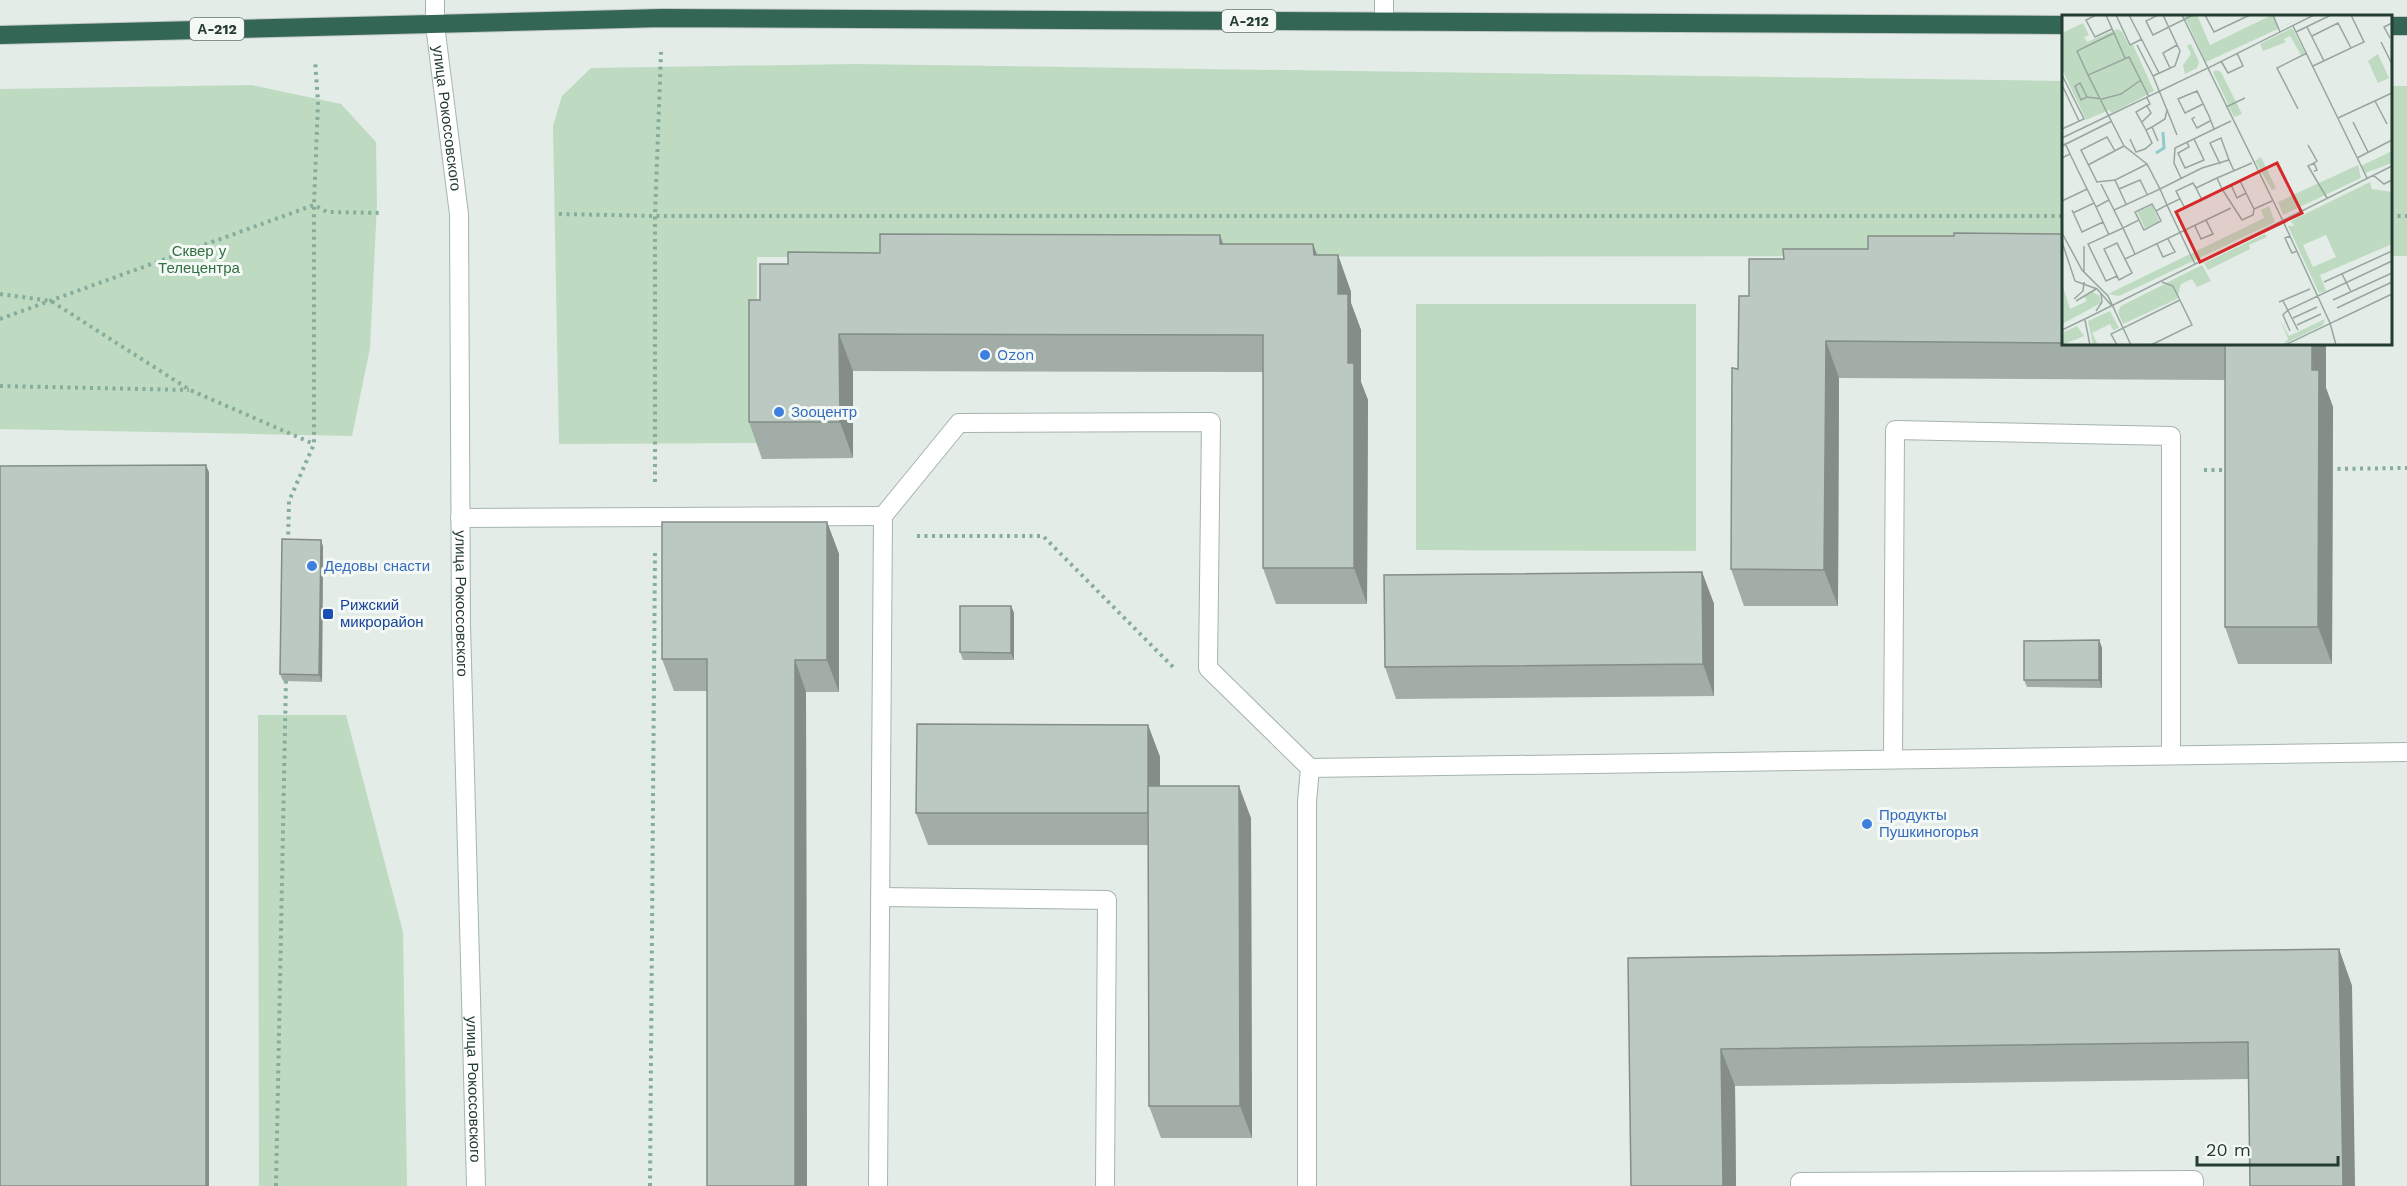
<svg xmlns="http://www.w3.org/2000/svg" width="2407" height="1186" viewBox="0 0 2407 1186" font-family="'Work Sans',sans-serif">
	<rect width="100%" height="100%" fill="#e3ece7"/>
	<g fill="#bedbc2">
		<polygon points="854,64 2063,81 2063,256 757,257 757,443 559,444 553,126 562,96 591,68"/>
		<polygon points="252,85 341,104 376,142 377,204 370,348 352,436 0,429 0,89"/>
		<rect x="2391" y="86" width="16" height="170"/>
		<polygon points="1416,304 1696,304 1696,551 1416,550"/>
		<polygon points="258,715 346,715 403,932 407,1186 259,1186"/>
	</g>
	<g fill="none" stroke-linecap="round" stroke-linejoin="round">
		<g stroke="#a6b4ad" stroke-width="20">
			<g id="lane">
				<polyline points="1384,0 1384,21"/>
				<polyline points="460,518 883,516"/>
				<polyline points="1893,759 1895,430 2171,436 2171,755"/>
				<polyline points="1310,768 2407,752"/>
				<polyline points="880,897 1107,900 1105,1186"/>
				<polyline points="878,1186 883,516 959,423 1211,422 1208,668 1310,768 1307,802 1307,1186"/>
				<polyline points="1800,1186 1800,1182 2194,1180 2194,1186"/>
			</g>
		</g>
		<g stroke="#a6b4ad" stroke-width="20">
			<polyline id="street" points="435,0 435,25"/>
		</g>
		<g stroke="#a2b7ad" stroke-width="20">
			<g id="secondary">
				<path id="s1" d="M435,25L459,214L461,625L476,1186"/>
			</g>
		</g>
		<g stroke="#c2c8c6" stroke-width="20">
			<g id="highway">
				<polyline points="2390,26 2407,26"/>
				<polyline points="0,35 662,18 2064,25"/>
			</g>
		</g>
		<g stroke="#86ad9c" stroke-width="4" stroke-dasharray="3 4.5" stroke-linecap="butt">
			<polyline points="559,214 655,216 2064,216"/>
			<polyline points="2390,216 2407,216"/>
			<polyline points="0,294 51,301 190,390 314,444"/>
			<polyline points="0,319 314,205 327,212 383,213"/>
			<polyline points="0,386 189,390"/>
			<polyline points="2330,469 2407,468"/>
			<polyline points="2204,470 2229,470"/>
			<polyline points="655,482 655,216 661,52"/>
			<polyline points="917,536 1043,536 1173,667"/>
			<polyline points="288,542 289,501 314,444 314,205 318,102 315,60"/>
			<polyline points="276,1186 286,678"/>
			<polyline points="650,1186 655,550"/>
		</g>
		<use href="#lane" stroke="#fff" stroke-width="18"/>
		<use href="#street" stroke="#fff" stroke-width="18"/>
		<use href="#secondary" stroke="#fff" stroke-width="18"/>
		<use href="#highway" stroke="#365" stroke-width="18"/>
	</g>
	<g fill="#a2ada7">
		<polygon points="2064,234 2064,344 2326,344 2326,388 2333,407 2332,664 2238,664 2225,627 2225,380 1839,378 1838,606 1744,606 1731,569 1738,369 1749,296 1784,259 1868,249 1954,236"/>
		<polygon points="1224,244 1313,244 1317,255 1338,255 1351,292 1351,303 1361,330 1361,382 1368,400 1367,604 1276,604 1263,568 1263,372 853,371 853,458 762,459 749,422 760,300 788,264 880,253"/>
		<polygon points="827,522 839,554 839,692 806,692 807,1186 707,1186 707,691 674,691 662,659"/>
		<polygon points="321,540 323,547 322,682 283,681 280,674"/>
		<polygon points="1702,572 1714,604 1714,696 1396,699 1385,667"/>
		<polygon points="1011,606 1014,613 1014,660 963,660 960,652"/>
		<polygon points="2099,640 2102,648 2102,688 2027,687 2024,680"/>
		<polygon points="1148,725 1160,757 1160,786 1251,818 1252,1138 1161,1138 1149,1106 1148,845 928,845 916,813"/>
		<polygon points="2339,949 2352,986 2249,1079 1735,1086 1736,1186 1631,1186 1628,958"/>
	</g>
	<g fill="#848d88">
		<polygon points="1220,235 1233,271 1220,244"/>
		<polygon points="1313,244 1327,281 1314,255"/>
		<polygon points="1338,255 1351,292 1351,303 1361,330 1361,382 1368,400 1367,604 1354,568 1348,363 1338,294"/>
		<polygon points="839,334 853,371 853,458 840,422"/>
		<polygon points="1826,341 1839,378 1838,606 1824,570"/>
		<polygon points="2312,344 2326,344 2326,388 2333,407 2332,664 2318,627"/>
		<polygon points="206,465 209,472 209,1186 206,1186"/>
		<polygon points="827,522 839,554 839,692 827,660"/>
		<polygon points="321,540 323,547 322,682 319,675"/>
		<polygon points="1702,572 1714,604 1714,696 1703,664"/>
		<polygon points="1011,606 1014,613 1014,660 1011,653"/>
		<polygon points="2099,640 2102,648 2102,688 2099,680"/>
		<polygon points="795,660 806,692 807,1186 795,1186"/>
		<polygon points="1148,725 1160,757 1160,845 1148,813"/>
		<polygon points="1239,786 1251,818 1252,1138 1240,1106"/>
		<polygon points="2339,949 2352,986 2355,1186 2343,1186"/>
		<polygon points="1721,1049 1735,1086 1736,1186 1723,1186"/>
	</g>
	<g fill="#bcc9c2" stroke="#848d88" stroke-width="1.5">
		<polygon points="1954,233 2064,234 2064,343 1826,341 1824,570 1731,569 1732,368 1738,369 1739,296 1749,296 1749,259 1784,259 1783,249 1868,249 1868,236 1954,236"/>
		<polygon points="880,234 1220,235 1220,244 1313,244 1314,255 1338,255 1338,294 1348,294 1348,363 1354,363 1354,568 1263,568 1263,335 839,334 840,422 749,422 749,300 760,300 760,264 788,264 788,252 880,253"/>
		<polygon points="2176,344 2312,344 2312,370 2319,370 2318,627 2225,627 2225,344"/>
		<polygon points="206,465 206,1186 0,1186 0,466"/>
		<polygon points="662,522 827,522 827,660 795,660 795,1186 707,1186 707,659 662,659"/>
		<polygon points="282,539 321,540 319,675 280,674"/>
		<polygon points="1702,572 1703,664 1385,667 1384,575"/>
		<polygon points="960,606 1011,606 1011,653 960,652"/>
		<polygon points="2099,640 2099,680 2024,680 2024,641"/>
		<polygon points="917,724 1148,725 1148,813 916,813"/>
		<polygon points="1148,786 1239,786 1240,1106 1149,1106"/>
		<polygon points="2339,949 2343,1186 2250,1186 2248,1042 1721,1049 1723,1186 1631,1186 1628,958"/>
	</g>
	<g fill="#3f7fe0" stroke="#f4f9f5" stroke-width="2">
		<circle cx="985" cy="355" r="6"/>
		<circle cx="779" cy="412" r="6"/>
		<circle cx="312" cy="566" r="6"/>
		<circle cx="1867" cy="824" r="6"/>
	</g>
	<rect fill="#1a4fb4" stroke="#f4f9f5" stroke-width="2" x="322" y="608" width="12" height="12" rx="3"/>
	<g text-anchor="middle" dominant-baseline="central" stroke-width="6" stroke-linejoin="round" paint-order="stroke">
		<g fill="#f4f9f5" stroke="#62756c" stroke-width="1.5">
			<rect x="1222" y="10" width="54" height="22" rx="4.5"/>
			<rect x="190" y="18" width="54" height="22" rx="4.5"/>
		</g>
		<g font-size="14" font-weight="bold" fill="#243c32">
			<text x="1249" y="21">А-212</text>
			<text x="217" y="29">А-212</text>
		</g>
		<g font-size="15" fill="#243c32" stroke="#f4f9f5">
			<text stroke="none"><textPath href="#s1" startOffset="94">улица Рокоссовского</textPath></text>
			<text stroke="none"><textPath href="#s1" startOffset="580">улица Рокоссовского</textPath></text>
			<text stroke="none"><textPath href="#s1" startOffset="1066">улица Рокоссовского</textPath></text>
		</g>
		<g font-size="15" fill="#326f42" stroke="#f4f9f5">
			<text x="199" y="251">Сквер у<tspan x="199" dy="17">Телецентра</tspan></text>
		</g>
		<g font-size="15" fill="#366cbe" stroke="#f4f9f5" text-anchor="start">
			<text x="997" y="355">Ozon</text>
			<text x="791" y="412">Зооцентр</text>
			<text x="324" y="566">Дедовы снасти</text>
			<text x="1879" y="815">Продукты<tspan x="1879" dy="17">Пушкиногорья</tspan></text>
		</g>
		<g font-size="15" fill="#164399" stroke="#f4f9f5" text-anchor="start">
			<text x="340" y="605">Рижский<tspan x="340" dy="17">микрорайон</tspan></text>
		</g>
	</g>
	<g transform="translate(2062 15)">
		<rect width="330" height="330" fill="#e3ece7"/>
		<path d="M122,0H135L148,30L210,0L217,13L246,0L144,47ZM21,8L27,20L22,22L25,27L56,14L60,17L67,31L71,30L92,76L50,98L47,95L24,105L0,54V18ZM230,13L243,38L239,40L228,21L222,24L224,27L201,36L198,29ZM129,29L137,47L135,53L123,59L121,50L129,39L125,31ZM316,39L327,63L316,68L306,46ZM154,55L159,57L180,99L172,102L151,57ZM330,136V148L303,158L299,151ZM199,142L214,173L210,175L193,146ZM296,150L299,163L221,200L216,187ZM308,167L310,174L330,177V229L258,260L264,276L257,278L226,211H232L229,206ZM264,220L274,242L251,252L241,230ZM90,190L97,206L83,213L75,197ZM207,191L213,207L57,281L46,279L202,203L199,195ZM203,219L205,222L187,230L188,234L146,255L142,248ZM140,250L149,266L135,272L130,264L119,269L115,284L61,309L56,297L59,291ZM0,269L8,294L25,286L22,281L30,277L37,280L39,288L0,309ZM48,296L57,313L51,315L48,309L30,318L36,330H31L26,306ZM263,304L261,310L220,330L226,324L218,305L227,321ZM15,311L22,321L0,330V318Z" fill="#bedbc2" fill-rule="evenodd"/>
		<path fill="none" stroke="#90cbcc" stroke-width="3" d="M94,138L102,133L101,117"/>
		<path fill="none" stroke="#97a69f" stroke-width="1.5" d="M34,0L24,5L33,22L50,14M44,0L63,43M54,0L68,30L80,24M67,0L97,58M96,0L84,6L91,20L131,0M143,0L152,17L188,0M211,0L218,17M231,11L305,163M245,12L262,46M234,17L269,0M250,21L276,8L289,33M328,23L322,12L330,8M319,27L330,49M75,30L91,61M159,46L166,58L181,51L175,38M251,51L302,27L289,0M108,53L101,38L115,30M0,60L22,104L0,114M26,60L15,36L52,18M0,70L17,106M25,82L19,85L13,71L18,68L25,82L40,84L59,79L79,65M313,86L325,109M141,89L123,98L116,84L135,76L147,101L152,114M164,92L183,83M236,94L215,53L245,38M105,95L115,120M133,102L130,104L135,113L148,106M276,103L330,78M80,107L89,98L85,91M291,107L306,137M84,115L74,97L88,89L85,83M0,123L146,53L120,0M68,124L74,137L83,134L90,128L84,115L90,112M96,126L90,112L103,104L105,95L91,61L113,51L118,36L101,0M125,127L127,132L116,138L123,153L142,145L132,124M246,130L255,146L252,148M0,131L50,106M62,131L26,60L67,42L87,82M53,136L45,122L19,135L35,167L53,165M8,139L25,174M0,143L8,139L3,128M295,143L330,125M158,149L148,128L159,123L167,145M26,150L62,131L85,149M252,156L255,155L252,148L246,151L265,183M311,160L322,169L330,165M119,163L112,148L113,133L169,106M39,169L52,195M169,170L175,183L184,178M57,174L78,165L85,179M98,174L105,190L94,196L90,189L73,197L77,205L61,213L52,195ZM160,174L155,163L190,148M118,184L123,193L140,185L134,173M0,186L25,174L34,192L47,185M64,189L53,165L85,149L98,174L140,153L167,145L172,156M34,192L47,220M192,194L191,200L180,205L160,174L178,166L192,194L210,186M10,195L20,217L41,207M11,198L32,188M77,205L82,215L99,206L94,196M221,206L268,308L274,330M221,206L146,53L252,0M133,211L139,224L151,219L144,205M0,218L20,255L46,281L69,330M228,221L223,223L230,238L235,236M0,227L13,266L35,274L50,291M95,229L101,242L113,237L106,224M22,231V257M73,239L61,213L26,229L44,266L55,261L57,265L70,258L63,244L169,193M133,249L105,190L118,184L114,176L131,168L134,173L155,163M280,259L289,277M55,261L42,234L55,228L63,244M262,267L330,236M12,284L21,276L22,267M271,285L330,258M14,286L34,274M221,286L236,315M217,287L248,274M275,293L330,267M34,296L40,287L39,279M25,303L330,151M231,303L255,292M23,305L28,330M235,310L259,299M0,315L27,302M228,316L221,300L226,295L330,246M55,330L49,319L118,285M89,330L130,310L111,271L100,267M223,330L330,279"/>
		<path fill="#d62828" fill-opacity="0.15" stroke="#d62828" stroke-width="3" d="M215,148L240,198L138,247L114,197Z"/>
		<rect width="330" height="330" fill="none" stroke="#243c32" stroke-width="3"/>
	</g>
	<path d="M2197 1156v9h141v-9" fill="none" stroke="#243c32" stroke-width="3"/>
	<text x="2206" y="1156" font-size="18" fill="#243c32" stroke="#f4f9f5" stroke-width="4.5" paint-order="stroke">20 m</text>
</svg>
